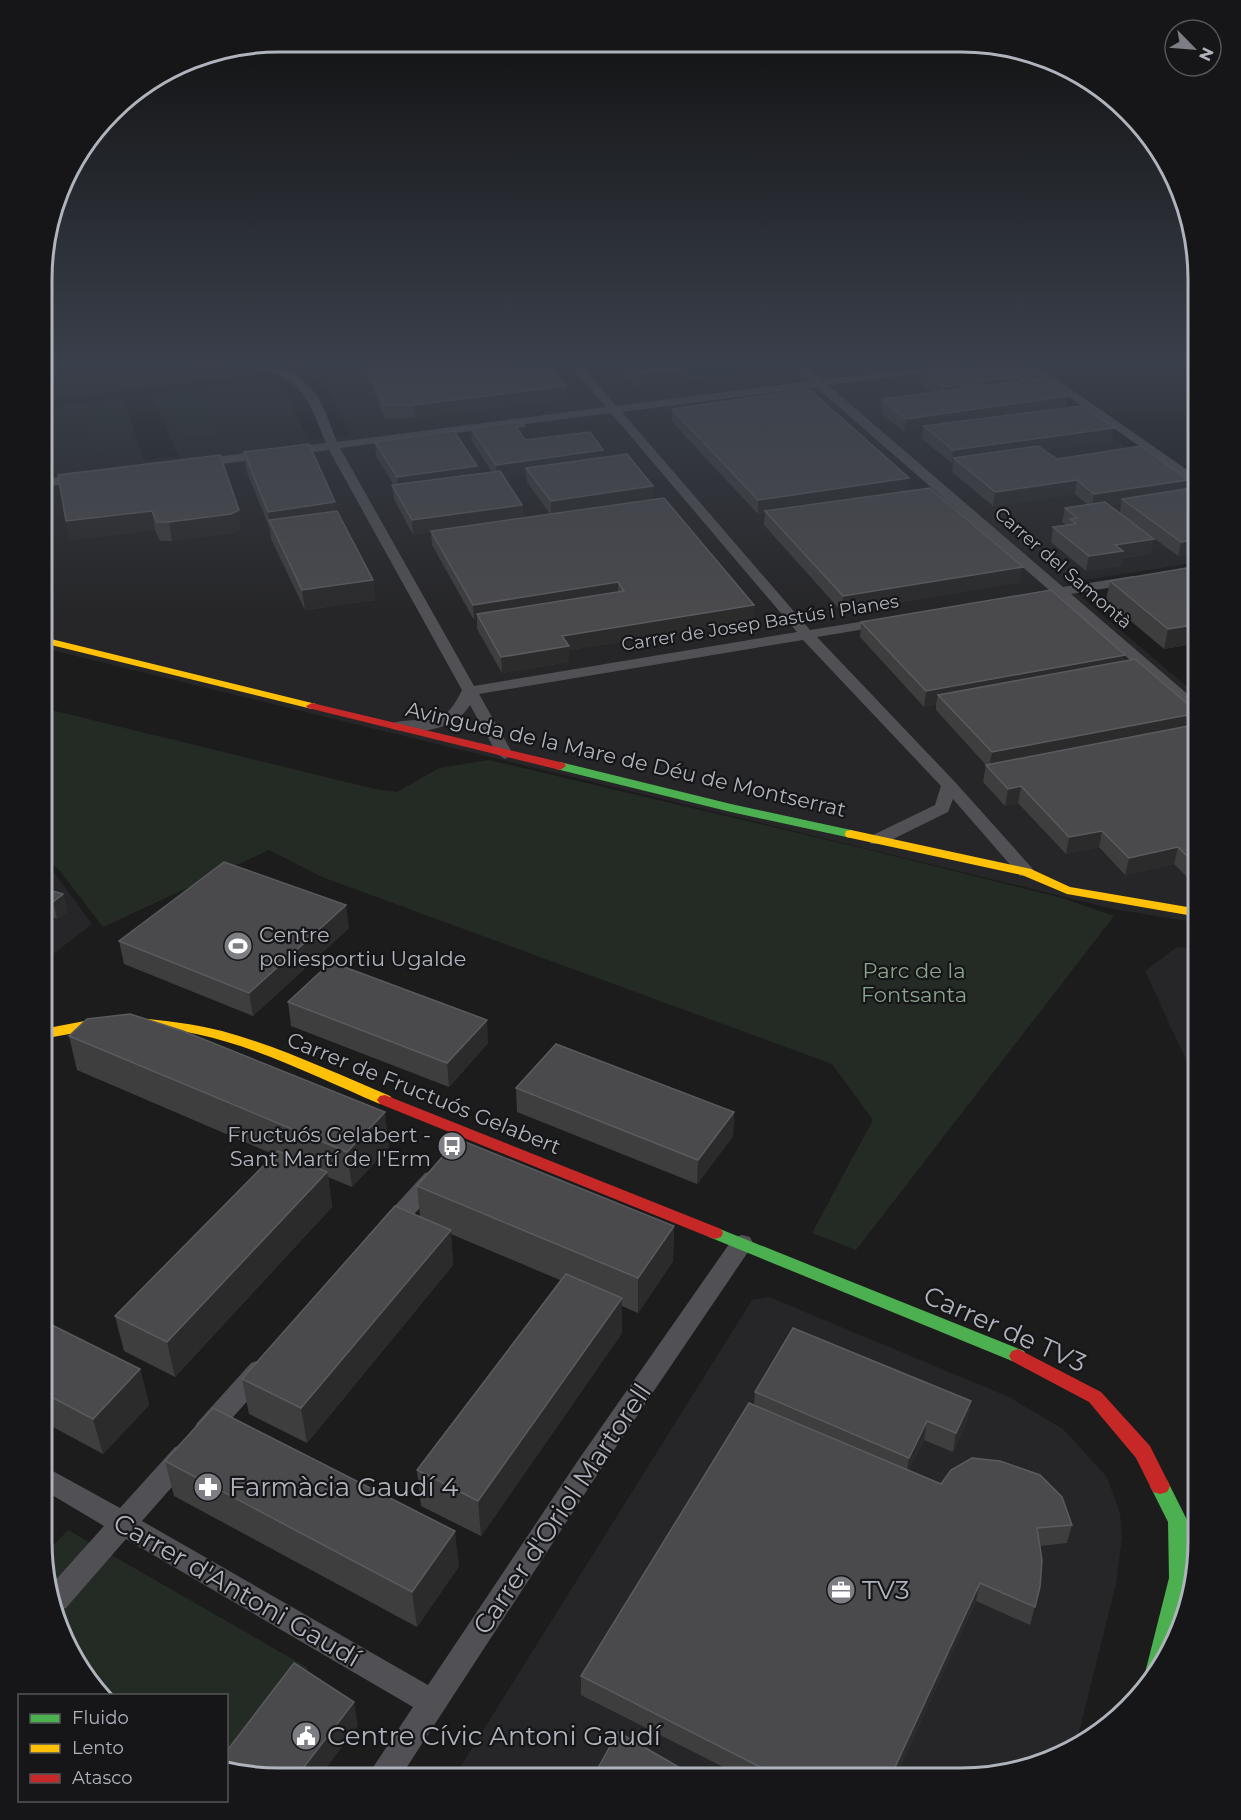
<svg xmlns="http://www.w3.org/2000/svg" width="1241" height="1820" viewBox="0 0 1241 1820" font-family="Montserrat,sans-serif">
	<rect width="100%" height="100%" fill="#1c1c1c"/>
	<g fill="#262628">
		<polygon points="44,360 158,360 210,367 225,365 230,378 44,400"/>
		<polygon points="278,360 1004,360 1199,500 1199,562 1065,583 1199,697 1199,923 1114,909 43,648 44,408 124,398 144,461 178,456 153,395 270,381 283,389 309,440 351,435 324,383"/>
		<polygon points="43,862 50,867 92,924 43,962"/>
		<polygon points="1177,947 1199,949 1199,1088 1145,971"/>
		<polygon points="769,1297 1009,1397 1063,1429 1107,1477 1120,1513 1122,1536 1116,1584 1075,1748 1066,1754 962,1778 454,1777 752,1300"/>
	</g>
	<g fill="#242b25">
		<polygon points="202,389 220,436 175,441 158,395"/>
		<polygon points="125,406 136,447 92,452 82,411"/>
		<polygon points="43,708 375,789 397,792 439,768 489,760 857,847 1062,898 1114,916 856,1250 812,1233 873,1120 832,1064 322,877 269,850 103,927 60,871 43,855"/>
		<polygon points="68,1530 308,1668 231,1771 227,1770 226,1696 108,1695 66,1645 45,1554"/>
	</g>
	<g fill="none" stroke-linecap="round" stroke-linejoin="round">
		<g fill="#515155" fill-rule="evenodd">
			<path d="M238,360C268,360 302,371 319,399C326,412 331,427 337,442L606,407L566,360H577L616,406L810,381L787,360H799L821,380L949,365V369L945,370L828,385L1063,587L1133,576L1138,577L1140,580L1138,583L1071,594L1199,704V717L1194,715L1057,597L1025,600L1023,597L1025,594L1049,590L816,387L622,412L810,630L884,618L889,619L891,622L889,625L817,637L955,782L1032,868L1035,872L1032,876H1020L953,799L948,812L883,844H871L868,840L871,836L935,805L941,786L803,640L479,694L513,754L505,759L497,754L470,705C456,729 417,736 392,729L389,726L392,723C428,714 441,734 462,690L329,450L199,467L193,463L199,459L326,443C312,411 310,389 274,373C262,369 247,367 238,360ZM611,413L797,632L474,686L340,448Z"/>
			<polygon points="1016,360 1029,360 1199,478 1199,488"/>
			<polygon points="1191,360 1199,360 1199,365"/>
			<polygon points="82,474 86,475 86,481 44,487 44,479"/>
			<polygon points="433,1171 441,1173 444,1179 441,1185 397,1233 389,1235 381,1233 378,1227 381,1221 425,1173"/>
			<polygon points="742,1235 750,1237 753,1243 750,1249 597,1475 401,1776 369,1776 374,1766 413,1707 126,1539 66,1608 58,1610 52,1584 104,1526 42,1489 42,1465 120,1508 175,1447 184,1444 193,1447 197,1455 193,1463 142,1521 428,1685 579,1459 734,1237"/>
			<polygon points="260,1360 269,1363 272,1370 269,1377 215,1437 206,1440 197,1437 194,1430 197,1423 251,1363"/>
		</g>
		<g fill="#4caf50" fill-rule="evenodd">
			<polygon points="560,762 731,804 851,830 857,834 851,838 731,812 556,769 554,766"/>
			<polygon points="715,1227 1024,1351 1027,1356 1024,1361 1018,1363 1012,1361 709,1237 707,1233 709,1229"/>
			<polygon points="1160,1478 1167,1480 1188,1522 1189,1578 1174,1642 1159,1673 1148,1684 1144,1677 1169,1578 1168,1522 1150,1486 1153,1480"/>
		</g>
		<g fill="#ffc107" fill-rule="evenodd">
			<polygon points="43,637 316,704 318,706 312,709 43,643"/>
			<polygon points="851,830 1031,869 1070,887 1199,909 1199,917 1067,894 1022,875 846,837 845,834 846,831"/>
			<path d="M135,1018C165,1020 193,1024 222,1031C280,1047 335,1073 390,1096L393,1100L390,1104H380C302,1071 219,1026 133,1027C102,1028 73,1033 43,1039V1029L90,1020Z"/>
		</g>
		<g fill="#c62828" fill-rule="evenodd">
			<polygon points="312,703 564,763 566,766 560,770 308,708 306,706"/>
			<polygon points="385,1095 721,1229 723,1233 721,1237 715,1239 709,1237 380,1104 377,1100 380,1096"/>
			<polygon points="1018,1349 1101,1392 1150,1446 1170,1486 1167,1492 1160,1494 1153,1492 1136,1458 1089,1402 1012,1361 1009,1356 1012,1351"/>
		</g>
	</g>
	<g fill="#3e3e3f" fill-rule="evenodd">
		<polygon points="361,360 543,360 566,386 566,399 415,418 385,419"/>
		<polygon points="613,360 772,360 771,370 637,387"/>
		<polygon points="820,360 915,360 832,371"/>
		<polygon points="997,360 1037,379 1066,408 1111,441 1045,450 1057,459 1187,489 1199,487 1199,553 1178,556 1120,513 1121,503 1110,505 1151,554 1122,558 1120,566 1086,571 1051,542 1053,527 1066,525 1062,522 1065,508 1087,504 1075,494 993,506 952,472 953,463 952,463 922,439 923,429 904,432 881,413 882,399 933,393 920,383 922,370"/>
		<polygon points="672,409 907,491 1020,582 842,612 764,525 765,513 758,514 672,422"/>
		<path d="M471,428L525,439H524L525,440L603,457L653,486V499L754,605L753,620L569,650V662L502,673L477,629V619L474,620L432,545L431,532L413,535L394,499L392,485H394L376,456L375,442L477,474L492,472L472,441ZM526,475L527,482L550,514L523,518L522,505L504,478Z"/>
		<polygon points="244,452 336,512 373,580 375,600 305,610 271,539 270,529 246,470"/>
		<polygon points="58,475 241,529 233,533 172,541 160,541 155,530 70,540"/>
		<polygon points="1199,566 1199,643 1164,649 1106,600 1110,581"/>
		<polygon points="861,622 1124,661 1198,713 1195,725 1199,724 1199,885 1196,886 1174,864 1125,875 1099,847 1066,854 1018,803 1005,806 983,782 986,765 936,710 936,704 924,707 860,637"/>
		<polygon points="43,888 63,894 67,912 57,919 43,914"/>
		<polygon points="349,928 253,1016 124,964 119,941"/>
		<polygon points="288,1002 488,1043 449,1087 291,1026"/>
		<polygon points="69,1036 389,1147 352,1187 328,1177 332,1207 175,1377 124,1351 115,1316 275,1155 77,1070"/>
		<polygon points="516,1088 734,1112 733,1136 697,1184 517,1112"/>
		<polygon points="417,1186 674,1226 673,1261 638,1313 622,1306 622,1333 481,1536 421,1506 417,1470 560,1280 451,1234 453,1265 307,1443 249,1414 242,1379 420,1217"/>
		<polygon points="42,1320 140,1369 149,1405 103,1454 42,1421"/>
		<polygon points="755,1392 968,1419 953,1452 924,1440 909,1470 941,1484 1072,1525 1067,1543 1040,1546 1040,1587 1030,1625 976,1601 895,1778 743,1777 581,1695 581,1676 754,1405"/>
		<polygon points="165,1461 459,1566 417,1627 174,1496"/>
	</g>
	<g fill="#2b2b2c">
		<polygon points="748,360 772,360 771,370 637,387 637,374"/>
		<polygon points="833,360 915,360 832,371"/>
		<polygon points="1037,374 1036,386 1027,375"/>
		<polygon points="1018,377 1016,389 973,395 974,382"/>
		<polygon points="962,384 961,397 942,400 944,387"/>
		<polygon points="566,386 566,399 415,418 414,405"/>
		<polygon points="1068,396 1066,409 924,426 923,429 904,432 906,419"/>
		<polygon points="525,426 525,439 516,440 516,427"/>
		<polygon points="1114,428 1111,441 959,462 954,458 953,463 952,463 953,450"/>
		<polygon points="603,450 603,464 526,468 526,475 497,479 496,465"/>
		<polygon points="477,466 477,480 398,491 397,477"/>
		<polygon points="909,478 907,492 765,511 765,513 758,514 758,500"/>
		<polygon points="1077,480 1075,494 993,506 995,492"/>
		<polygon points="1188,480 1186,494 1122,499 1121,503 1092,508 1094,494"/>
		<polygon points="653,486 653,500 551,515 551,501"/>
		<polygon points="335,502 336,521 269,522 268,512"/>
		<polygon points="522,505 523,519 413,535 412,520"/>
		<polygon points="239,510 241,529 233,533 172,541 169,522"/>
		<polygon points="152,511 155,530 70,540 66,521"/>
		<polygon points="47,517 51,535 51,548 44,553 44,532"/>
		<polygon points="1154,539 1151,554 1122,558 1120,566 1086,571 1089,556 1115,545"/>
		<polygon points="1199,539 1199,553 1178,556 1181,542"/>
		<polygon points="1023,567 1020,582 842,612 843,596"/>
		<polygon points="373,580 375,600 305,610 302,590"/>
		<polygon points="618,582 618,597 477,614 477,619 474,620 473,605"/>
		<polygon points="754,605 753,620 569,650 569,662 502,673 501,657 562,636"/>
		<polygon points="1199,624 1199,643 1164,649 1168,629"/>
		<polygon points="1125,655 1122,670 938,695 936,704 924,707 926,691"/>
		<polygon points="1198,713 1194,729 989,769 992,752"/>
		<polygon points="1021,786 1018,803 1005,806 1008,789"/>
		<polygon points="1102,831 1099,847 1066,854 1069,837"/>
		<polygon points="1178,847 1174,864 1125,875 1129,858"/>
		<polygon points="1199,873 1199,885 1196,886"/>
		<polygon points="63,894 67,912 57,919 53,902"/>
		<polygon points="346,905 349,928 253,1016 249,993"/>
		<polygon points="487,1020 488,1043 449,1087 447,1063"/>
		<polygon points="43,1049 51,1083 43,1090"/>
		<polygon points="385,1112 389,1147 352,1187 347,1152"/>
		<polygon points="734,1112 733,1136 697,1184 698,1160"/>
		<polygon points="327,1172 332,1207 175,1377 167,1342"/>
		<polygon points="674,1226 673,1261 638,1313 638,1278"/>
		<polygon points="451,1230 453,1265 307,1443 301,1408"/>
		<polygon points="622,1298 622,1333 481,1536 478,1501"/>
		<polygon points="140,1369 149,1405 103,1454 93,1419"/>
		<polygon points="971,1401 968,1419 953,1452 956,1433"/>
		<polygon points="927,1421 924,1440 906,1477 909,1458"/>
		<polygon points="455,1531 459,1566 417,1627 412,1592"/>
		<polygon points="980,1583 976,1601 895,1778 890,1778"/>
		<polygon points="354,1702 358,1726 320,1776 297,1776"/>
	</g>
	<g fill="#4a4a4d" stroke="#5a5b5e" stroke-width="1.5" fill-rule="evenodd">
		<polygon points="365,360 543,360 566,386 414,405 384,405"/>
		<polygon points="624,360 748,360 637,374"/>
		<path d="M997,360H1018L1037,374L1027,375L1033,379L1042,378L1068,396L906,419L882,399L967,388L962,384L944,387L922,370ZM1018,377L1024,381L980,386L974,382Z"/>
		<polygon points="809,389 909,478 758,500 672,409"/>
		<polygon points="1082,406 1114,428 953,450 924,426"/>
		<polygon points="521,422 525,426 516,427 525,440 590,432 603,450 496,465 471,428"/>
		<polygon points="454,431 477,466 397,477 375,442"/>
		<polygon points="309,444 335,502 268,512 244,452"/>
		<polygon points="1038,446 1057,459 1141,446 1188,480 1094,494 1077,480 995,492 954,458"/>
		<polygon points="627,454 653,486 551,501 526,468"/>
		<polygon points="220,455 239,510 231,514 169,522 157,522 152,511 66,521 58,475"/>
		<polygon points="500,471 522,505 412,520 392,485"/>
		<polygon points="1199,487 1199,539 1181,542 1122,499"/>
		<polygon points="930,488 1023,567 843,596 765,511"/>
		<polygon points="664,498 754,605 562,636 569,646 501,657 477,614 624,591 618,582 473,605 431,531"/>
		<polygon points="1105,502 1154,539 1115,545 1123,551 1089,556 1053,527 1076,524 1070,519 1077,518 1065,508"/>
		<polygon points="337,511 373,580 302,590 269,520"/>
		<polygon points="44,517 47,517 47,529 44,532"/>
		<polygon points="1199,566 1199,624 1168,629 1110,581"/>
		<polygon points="1051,590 1125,655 926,691 861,622"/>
		<polygon points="1135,659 1198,713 992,752 938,695"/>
		<polygon points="1199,724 1199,868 1178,847 1129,858 1102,831 1069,837 1021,786 1008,789 986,765"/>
		<polygon points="224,862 346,905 249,993 119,941"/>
		<polygon points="43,888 63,894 53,902 43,898"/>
		<polygon points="331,962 487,1020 447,1063 288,1002"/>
		<polygon points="130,1014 183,1031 385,1112 347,1152 69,1036 87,1019"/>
		<polygon points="556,1044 734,1112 698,1160 516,1088"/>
		<polygon points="458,1139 674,1226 638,1278 417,1186"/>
		<polygon points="278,1151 327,1172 167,1342 115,1316"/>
		<polygon points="395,1206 451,1230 301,1408 242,1379"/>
		<polygon points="566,1274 622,1298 478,1501 417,1470"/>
		<polygon points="42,1320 140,1369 93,1419 42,1392"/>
		<polygon points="793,1328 971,1401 956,1433 927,1421 909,1458 755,1392"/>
		<polygon points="749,1403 941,1484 951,1470 972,1458 1000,1461 1040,1475 1062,1497 1072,1525 1037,1528 1042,1560 1040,1587 1035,1607 980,1583 890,1778 780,1777 581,1676"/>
		<polygon points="213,1408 455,1531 412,1592 165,1461"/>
		<polygon points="294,1663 354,1702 297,1776 249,1776 226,1770 226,1752"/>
		<polygon points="618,1732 696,1777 593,1777"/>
	</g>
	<linearGradient id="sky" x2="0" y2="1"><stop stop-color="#0f0f0f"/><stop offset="0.59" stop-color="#3a404b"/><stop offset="1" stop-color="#3a404b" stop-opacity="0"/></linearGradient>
	<rect width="1241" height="615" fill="url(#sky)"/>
	<defs>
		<g id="stadium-disc" transform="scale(1.5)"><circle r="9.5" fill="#7c7e83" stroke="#161618"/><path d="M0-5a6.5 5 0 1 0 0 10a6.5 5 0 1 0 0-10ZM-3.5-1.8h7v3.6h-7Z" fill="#fff"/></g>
		<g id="bus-disc" transform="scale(1.5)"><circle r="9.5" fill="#7c7e83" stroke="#161618"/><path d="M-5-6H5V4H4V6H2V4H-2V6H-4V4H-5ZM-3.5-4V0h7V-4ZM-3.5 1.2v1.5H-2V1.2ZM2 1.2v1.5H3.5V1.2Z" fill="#fff"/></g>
		<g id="pharmacy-disc" transform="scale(1.5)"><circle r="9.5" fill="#7c7e83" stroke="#161618"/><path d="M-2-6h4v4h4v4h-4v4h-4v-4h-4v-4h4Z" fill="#fff"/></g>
		<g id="office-disc" transform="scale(1.5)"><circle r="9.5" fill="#7c7e83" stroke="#161618"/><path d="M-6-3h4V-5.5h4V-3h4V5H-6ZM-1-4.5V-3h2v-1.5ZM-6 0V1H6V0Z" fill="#fff"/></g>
		<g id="civic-disc" transform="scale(1.5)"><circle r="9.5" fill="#7c7e83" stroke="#161618"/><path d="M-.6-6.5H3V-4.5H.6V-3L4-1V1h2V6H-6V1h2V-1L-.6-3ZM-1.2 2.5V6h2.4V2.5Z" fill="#fff"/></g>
	</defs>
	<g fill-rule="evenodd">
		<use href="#stadium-disc" x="238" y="946"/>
		<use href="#bus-disc" x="452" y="1146"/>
		<use href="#pharmacy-disc" x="208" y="1487"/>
		<use href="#office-disc" x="841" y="1590"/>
		<use href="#civic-disc" x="306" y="1736"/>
	</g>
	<g text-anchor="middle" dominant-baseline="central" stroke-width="4.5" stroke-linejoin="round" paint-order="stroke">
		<g font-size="18" fill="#afb3bb" stroke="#161618">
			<text transform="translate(1063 568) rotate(41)">Carrer del Samontà</text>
			<text transform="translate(760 623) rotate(-9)">Carrer de Josep Bastús i Planes</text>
		</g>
		<g font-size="21" fill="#afb3bb" stroke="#161618">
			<text transform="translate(626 759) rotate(13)">Avinguda de la Mare de Déu de Montserrat</text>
			<text transform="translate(424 1093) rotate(22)">Carrer de Fructuós Gelabert</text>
		</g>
		<g font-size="21" fill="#afb3bb" stroke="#161618" text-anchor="start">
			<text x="259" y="934">Centre<tspan x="259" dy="24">poliesportiu Ugalde</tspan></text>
			<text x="431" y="1134" text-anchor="end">Fructuós Gelabert -<tspan x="431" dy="24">Sant Martí de l'Erm</tspan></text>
		</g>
		<g font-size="21" fill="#88a48b" stroke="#161618">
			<text x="914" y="970">Parc de la<tspan x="914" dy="24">Fontsanta</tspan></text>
		</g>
		<g font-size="26" fill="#afb3bb" stroke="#161618">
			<text transform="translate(1005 1329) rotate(24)">Carrer de TV3</text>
			<text transform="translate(562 1509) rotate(-56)">Carrer d'Oriol Martorell</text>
			<text transform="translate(237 1590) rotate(30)">Carrer d'Antoni Gaudí</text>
		</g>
		<g font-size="26" fill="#afb3bb" stroke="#161618" text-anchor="start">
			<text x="229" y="1487">Farmàcia Gaudí 4</text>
			<text x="862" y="1590">TV3</text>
			<text x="327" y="1736">Centre Cívic Antoni Gaudí</text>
		</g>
	</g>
	<path d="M0 0H1241V1820H0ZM279 52H961A227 227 0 0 1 1188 279V1541A227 227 0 0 1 961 1768H279A227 227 0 0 1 52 1541V279A227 227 0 0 1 279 52Z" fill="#161618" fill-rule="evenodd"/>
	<path fill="none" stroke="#afb3bb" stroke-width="3" d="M279 52H961A227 227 0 0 1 1188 279V1541A227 227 0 0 1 961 1768H279A227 227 0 0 1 52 1541V279A227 227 0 0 1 279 52Z"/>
	<rect x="18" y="1694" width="210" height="108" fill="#161618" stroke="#535559" stroke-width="1.5"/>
	<rect x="30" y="1714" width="30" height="9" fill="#4caf50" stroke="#535559" stroke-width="1.5"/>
	<text x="72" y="1724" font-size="18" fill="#afb3bb">Fluido</text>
	<rect x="30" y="1744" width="30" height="9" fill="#ffc107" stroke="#535559" stroke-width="1.5"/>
	<text x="72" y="1754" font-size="18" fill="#afb3bb">Lento</text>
	<rect x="30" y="1774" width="30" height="9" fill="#c62828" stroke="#535559" stroke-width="1.5"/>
	<text x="72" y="1784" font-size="18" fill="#afb3bb">Atasco</text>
	<g transform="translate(1193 48) rotate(115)"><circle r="28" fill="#161618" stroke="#535559" stroke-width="1.5"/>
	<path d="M0-4.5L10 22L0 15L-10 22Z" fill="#7c7e83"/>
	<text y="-9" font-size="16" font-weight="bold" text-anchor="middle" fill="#afb3bb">N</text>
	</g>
</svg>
